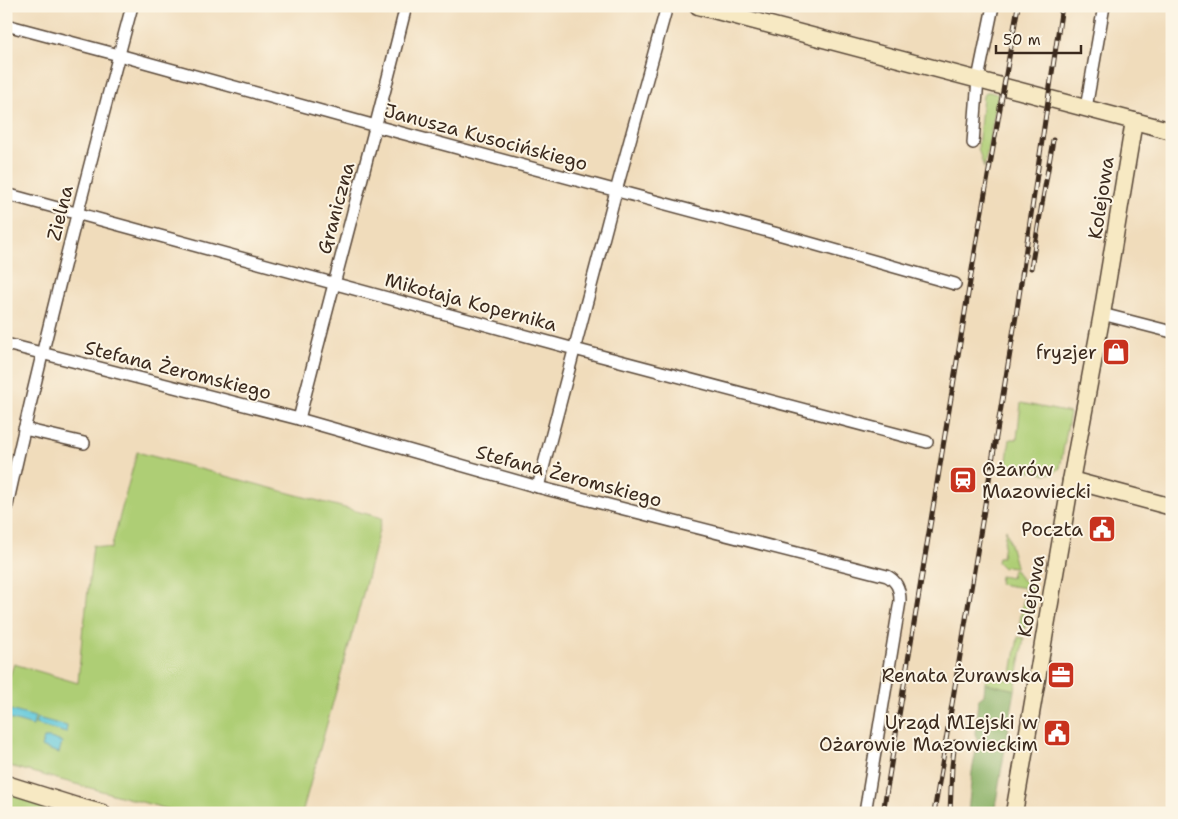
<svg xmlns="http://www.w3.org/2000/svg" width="1178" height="819" viewBox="0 0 1178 819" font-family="'Shantell Sans',sans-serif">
	<rect width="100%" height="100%" fill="#fcf5e5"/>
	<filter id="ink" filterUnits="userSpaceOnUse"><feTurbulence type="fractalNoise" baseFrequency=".02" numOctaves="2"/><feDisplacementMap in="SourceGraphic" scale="10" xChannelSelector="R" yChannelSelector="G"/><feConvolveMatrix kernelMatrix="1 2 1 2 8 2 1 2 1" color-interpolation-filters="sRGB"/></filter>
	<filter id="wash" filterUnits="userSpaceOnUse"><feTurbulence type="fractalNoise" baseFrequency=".0096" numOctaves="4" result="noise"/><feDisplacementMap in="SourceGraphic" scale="20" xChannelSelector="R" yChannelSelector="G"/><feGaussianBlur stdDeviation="1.12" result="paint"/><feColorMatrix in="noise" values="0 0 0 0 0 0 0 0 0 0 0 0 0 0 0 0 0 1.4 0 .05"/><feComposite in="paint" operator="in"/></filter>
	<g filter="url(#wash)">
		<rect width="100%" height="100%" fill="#f0dcbb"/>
		<g fill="#aece75" stroke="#747c4a">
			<polygon points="986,92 990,92 998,94 984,168 978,148 983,96"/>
			<polygon points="1021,403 1070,413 1060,468 1054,473 1047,474 1006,467 1010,439 1017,439"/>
			<polygon points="137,452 382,518 360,606 302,813 182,813 6,765 6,686 14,664 78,683 83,625 84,626 93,545 111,549"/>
			<polygon points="1006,529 1016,566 1015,567 1005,566 1004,568 1002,567 997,562 998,557 1002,557"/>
			<path d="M1013,569L1016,571C1021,581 1023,581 1034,582L1025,629L1019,628L1025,588L999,584L1000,576L1011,578Z"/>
			<polygon points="1018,637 1024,638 1015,690 985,683 986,676 1011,680"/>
			<polygon points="6,787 92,813 6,813"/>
		</g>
		<polygon fill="#8ab166" stroke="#626e42" points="985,683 1015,690 994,813 968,813 972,772 978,740 975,734 978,700 984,695"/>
		<g fill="#5fc8db" stroke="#4d797c">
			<polygon points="6,709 35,717 33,726 6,718"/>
			<polygon points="37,718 67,726 66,733 35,724"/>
			<polygon points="44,738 50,738 62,742 59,753 41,747"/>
		</g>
	</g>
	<g filter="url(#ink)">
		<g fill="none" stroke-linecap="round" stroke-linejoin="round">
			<g stroke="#564536" stroke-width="14">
				<g id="street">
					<polyline points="6,25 119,55 383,128 778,234 955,284"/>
					<polyline points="1086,108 1104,6"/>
					<polyline points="973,143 978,79 993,6"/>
					<polyline points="6,194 582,351 927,442"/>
					<polyline points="1102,314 1172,332"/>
					<path d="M6,344L299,419L538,487L887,576C897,581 900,589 900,601L865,813"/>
					<path d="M299,419C334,281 372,144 406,6"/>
					<polyline points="24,429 84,443"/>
					<polyline points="538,487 616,191 667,6"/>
					<path d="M6,510C43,341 87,173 132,6"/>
				</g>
			</g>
			<g stroke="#564536" stroke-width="19">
				<g id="secondary">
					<polyline points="698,6 1172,131"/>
					<polyline points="1071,480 1172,507"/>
					<polyline points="6,784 76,806 102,813"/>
					<polyline points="1014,813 1070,486 1102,314 1134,121"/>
				</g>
			</g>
			<use href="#street" stroke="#fff" stroke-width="11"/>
			<use href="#secondary" stroke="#f7e9c3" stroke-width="16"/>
			<g stroke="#3b2a1e" stroke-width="5">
				<g id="rail">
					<polyline points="1031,268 1053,140"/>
					<polyline points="883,813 978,233 1018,6"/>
					<polyline points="934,813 1016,316 1062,6"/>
					<polyline points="950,813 952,766 955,742"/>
				</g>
			</g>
			<use href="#rail" stroke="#fcf5e5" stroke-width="3" stroke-dasharray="9" stroke-linecap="butt"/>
		</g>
	</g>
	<defs>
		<g id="shop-square" transform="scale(1.4375)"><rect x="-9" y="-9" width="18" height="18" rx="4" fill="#c8321e" stroke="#fcf5e5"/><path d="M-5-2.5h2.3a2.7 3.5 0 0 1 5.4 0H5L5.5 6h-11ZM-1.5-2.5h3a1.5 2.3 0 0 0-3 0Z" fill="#fff"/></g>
		<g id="station-square" transform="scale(1.4375)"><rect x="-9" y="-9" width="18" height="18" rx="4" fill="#c8321e" stroke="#fcf5e5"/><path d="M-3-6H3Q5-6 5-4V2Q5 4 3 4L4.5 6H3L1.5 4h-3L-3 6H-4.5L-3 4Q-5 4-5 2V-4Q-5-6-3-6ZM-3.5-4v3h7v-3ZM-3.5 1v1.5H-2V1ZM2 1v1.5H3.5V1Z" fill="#fff"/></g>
		<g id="civic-square" transform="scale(1.4375)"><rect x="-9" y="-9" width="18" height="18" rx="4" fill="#c8321e" stroke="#fcf5e5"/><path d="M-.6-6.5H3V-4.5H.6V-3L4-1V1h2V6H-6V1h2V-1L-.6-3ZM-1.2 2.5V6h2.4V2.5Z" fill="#fff"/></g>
		<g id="office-square" transform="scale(1.4375)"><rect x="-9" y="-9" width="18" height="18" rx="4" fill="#c8321e" stroke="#fcf5e5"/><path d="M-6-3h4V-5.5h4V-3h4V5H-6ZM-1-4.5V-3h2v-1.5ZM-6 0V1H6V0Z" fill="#fff"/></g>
	</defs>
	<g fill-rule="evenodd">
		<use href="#shop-square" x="1116" y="352"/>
		<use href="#station-square" x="963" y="480"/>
		<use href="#civic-square" x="1102" y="529"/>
		<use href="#office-square" x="1061" y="675"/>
		<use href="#civic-square" x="1057" y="733"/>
	</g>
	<g text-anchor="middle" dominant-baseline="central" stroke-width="4" stroke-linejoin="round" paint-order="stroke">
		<g font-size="19" fill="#3b2a1e" stroke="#fcf5e5">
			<text transform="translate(486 137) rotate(15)">Janusza Kusocińskiego</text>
			<text transform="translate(1101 198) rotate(-81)">Kolejowa</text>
			<text transform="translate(336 208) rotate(-75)">Graniczna</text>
			<text transform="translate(60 213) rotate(-76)">Zielna</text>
			<text transform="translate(471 302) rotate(15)">Mikołaja Kopernika</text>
			<text transform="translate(178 370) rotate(14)">Stefana Żeromskiego</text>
			<text transform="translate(569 476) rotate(15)">Stefana Żeromskiego</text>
			<text transform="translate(1031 596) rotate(-80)">Kolejowa</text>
		</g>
		<g font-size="19" fill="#3b2a1e" stroke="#fcf5e5" text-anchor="end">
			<text x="1097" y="352">fryzjer</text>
			<text x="982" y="469" text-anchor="start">Ożarów<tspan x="982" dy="22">Mazowiecki</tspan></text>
			<text x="1083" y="529">Poczta</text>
			<text x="1042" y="675">Renata Żurawska</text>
			<text x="1038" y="722">Urząd MIejski w<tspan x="1038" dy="22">Ożarowie Mazowieckim</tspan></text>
		</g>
	</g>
	<rect width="1178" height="819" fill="none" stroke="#fcf5e5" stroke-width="25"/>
	<path d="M996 45v8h85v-8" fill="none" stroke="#3b2a1e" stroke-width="2.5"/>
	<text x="1003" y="45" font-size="15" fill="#3b2a1e" stroke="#fcf5e5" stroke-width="4" paint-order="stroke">50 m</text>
</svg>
